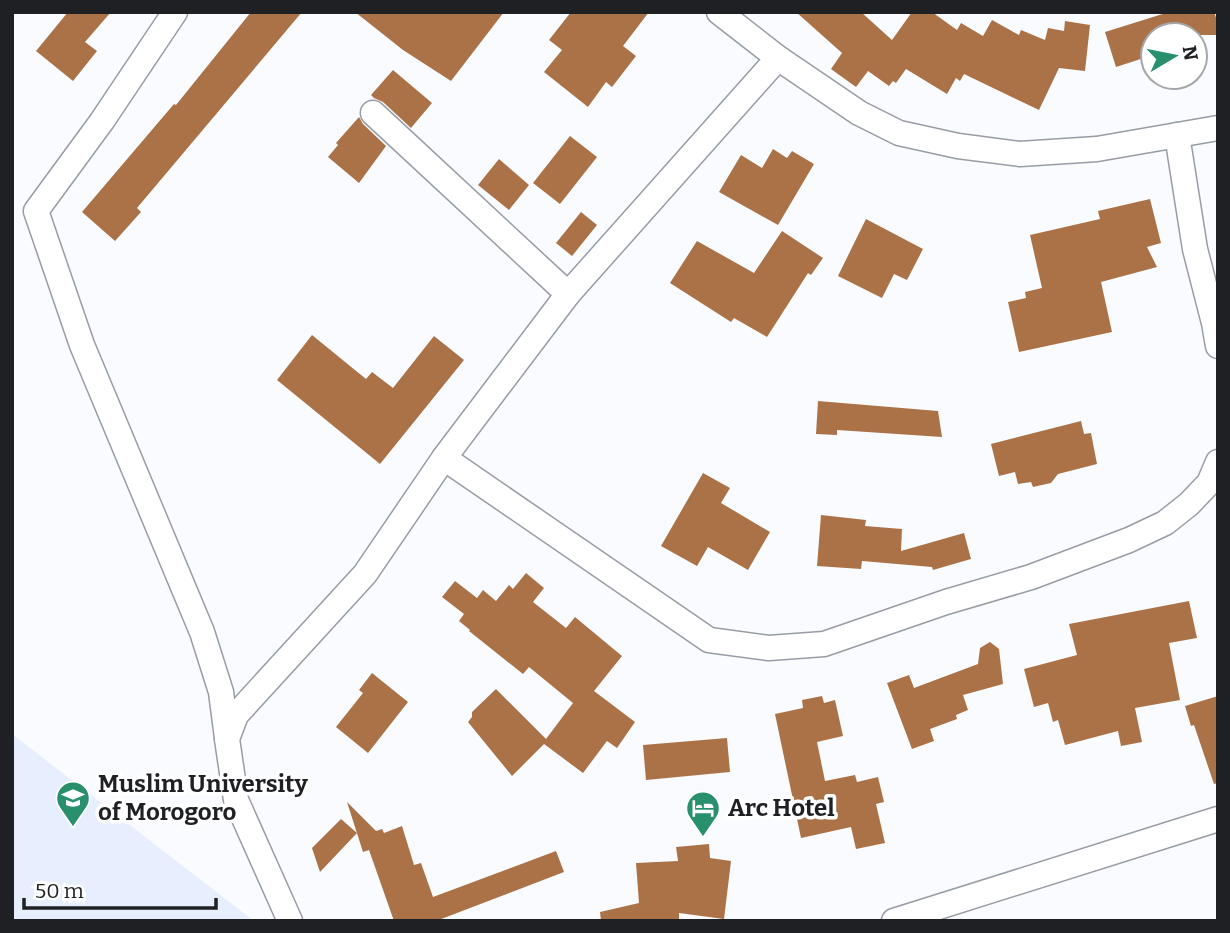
<svg xmlns="http://www.w3.org/2000/svg" width="1230" height="933" viewBox="0 0 1230 933" font-family="Bitter,serif">
	<rect width="100%" height="100%" fill="#f9fbfe"/>
	<polygon fill="#e7efff" points="12,734 254,921 12,921"/>
	<g fill="#ac7247">
		<polygon points="68,12 111,12 85,42 97,51 73,81 36,51"/>
		<polygon points="251,12 302,12 137,208 141,212 115,241 82,212 174,104 176,105"/>
		<polygon points="355,12 504,12 451,81 403,50"/>
		<polygon points="571,12 649,12 623,46 636,56 612,87 606,82 588,107 544,72 562,50 549,40"/>
		<polygon points="796,12 861,12 892,40 912,12 932,12 957,30 961,23 983,36 992,20 1019,35 1021,30 1045,40 1048,28 1064,31 1065,21 1090,25 1085,71 1059,68 1039,110 964,74 960,81 956,78 947,94 906,69 896,83 893,81 889,86 868,71 856,87 831,69 842,53"/>
		<polygon points="1169,12 1214,12 1218,23 1218,35 1153,35 1153,55 1116,67 1105,32"/>
		<polygon points="393,70 432,103 411,128 383,102 374,98 371,95"/>
		<polygon points="359,117 363,124 386,146 359,183 328,157 338,145 336,143"/>
		<polygon points="570,136 597,157 560,204 533,183"/>
		<polygon points="773,149 787,158 792,151 814,164 778,225 719,192 741,155 762,168"/>
		<polygon points="499,159 529,185 509,210 478,185"/>
		<polygon points="1150,199 1161,243 1147,247 1157,267 1101,282 1112,332 1019,352 1008,302 1026,298 1025,292 1042,288 1030,235 1100,219 1098,211"/>
		<polygon points="581,212 597,225 572,256 556,243"/>
		<polygon points="866,219 923,249 907,280 894,274 882,298 838,276"/>
		<polygon points="782,231 823,258 811,275 808,273 767,337 734,318 731,322 670,283 697,241 754,273"/>
		<polygon points="312,335 366,379 372,372 393,388 434,336 464,360 380,464 277,380"/>
		<polygon points="818,401 938,411 942,437 837,430 837,435 816,434"/>
		<polygon points="1081,421 1084,434 1091,433 1097,464 1058,474 1051,483 1033,487 1031,482 1018,484 1015,472 999,476 991,444"/>
		<polygon points="703,473 730,488 721,503 770,532 748,570 708,547 697,566 661,546"/>
		<polygon points="821,515 866,520 865,526 902,529 901,551 964,533 971,559 933,570 932,567 862,561 861,569 817,566"/>
		<polygon points="526,573 544,588 533,602 566,628 575,617 622,656 594,691 635,722 617,748 607,741 583,773 544,744 512,776 468,722 472,717 472,712 496,689 546,739 573,703 529,667 523,674 469,631 470,630 459,621 464,614 442,597 455,581 477,598 483,590 496,601 509,585 513,589"/>
		<polygon points="1189,601 1197,638 1169,643 1180,700 1135,708 1142,742 1121,746 1118,731 1065,745 1058,720 1053,722 1048,703 1034,707 1024,669 1077,655 1069,624"/>
		<polygon points="990,642 999,649 1003,684 963,695 968,710 956,715 957,719 930,729 934,741 912,749 887,683 909,675 914,688 978,664 980,648"/>
		<polygon points="372,673 408,702 368,753 336,727 363,693 359,690"/>
		<polygon points="822,696 824,703 835,700 843,736 817,742 825,781 855,775 857,782 878,777 884,802 876,804 885,843 856,849 851,827 801,838 775,714 803,708 802,700"/>
		<polygon points="1218,696 1218,783 1214,784 1194,725 1191,726 1185,706"/>
		<polygon points="727,738 730,772 646,780 643,745"/>
		<polygon points="347,802 376,831 382,829 384,833 402,826 414,865 421,863 433,897 556,851 564,872 436,921 394,921 369,850 363,852"/>
		<polygon points="341,819 357,833 320,872 312,848"/>
		<polygon points="709,844 710,858 731,861 724,919 679,913 679,921 601,921 600,912 639,903 636,863 678,861 676,847"/>
	</g>
	<g fill="none" stroke-linecap="round" stroke-linejoin="round">
		<g stroke="#989ca4" stroke-width="27">
			<g id="minor">
				<polyline points="175,12 102,121 36,211 82,345 202,632 221,692 227,738"/>
				<polyline points="719,12 778,58 859,113 899,133 958,146 1020,154 1097,149 1218,128"/>
				<polyline points="373,113 568,294"/>
				<polyline points="1177,135 1195,249 1214,323 1218,346"/>
				<polyline points="444,458 709,640 769,648 824,644 946,602 1031,577 1129,540 1165,523 1189,504 1209,483 1218,462"/>
				<polyline points="290,921 236,800 227,739 236,715 365,574 444,458 568,294 778,58"/>
				<polyline points="894,921 1218,819"/>
			</g>
		</g>
		<use href="#minor" stroke="#fff" stroke-width="24"/>
	</g>
	<defs>
		<g id="university-pin" transform="scale(1.75)"><path d="M0 17L-7.5 6A9.5 9.5 0 1 1 7.5 6Z" fill="#28906c" stroke="#fff"/><path d="M0-5L7-2L0 1L-7-2ZM-4 1L0 2.5L4 1V4Q0 6-4 4Z" fill="#fff"/></g>
		<g id="hotel-pin" transform="scale(1.75)"><path d="M0 17L-7.5 6A9.5 9.5 0 1 1 7.5 6Z" fill="#28906c" stroke="#fff"/><path d="M-6-4.5h1.5V1H6V5H4.5V3h-9V5H-6ZM-4 0a1.8 1.8 0 1 1 3.6 0ZM.5 0V-2.5h3Q6-2.5 6 0Z" fill="#fff"/></g>
	</defs>
	<g fill-rule="evenodd">
		<use href="#university-pin" x="73" y="798"/>
		<use href="#hotel-pin" x="703" y="808"/>
	</g>
	<g text-anchor="middle" dominant-baseline="central" stroke-width="7" stroke-linejoin="round" paint-order="stroke">
		<g font-size="24" font-weight="bold" fill="#1e2023" stroke="#fff" text-anchor="start">
			<text x="98" y="784">Muslim University<tspan x="98" dy="28">of Morogoro</tspan></text>
			<text x="728" y="808">Arc Hotel</text>
		</g>
	</g>
	<rect width="1230" height="933" fill="none" stroke="#1e2023" stroke-width="28"/>
	<g transform="translate(1174 56) rotate(80)"><circle r="33" fill="#ffffff" stroke="#a5a6a7" stroke-width="2"/>
	<path d="M0-5L12 26L0 18L-12 26Z" fill="#28906c"/>
	<text y="-10" font-size="19" font-weight="bold" text-anchor="middle" fill="#1e2023">N</text>
	</g>
	<path d="M24 898v10h192v-10" fill="none" stroke="#1e2023" stroke-width="3.5"/>
	<text x="35" y="898" font-size="21" fill="#1e2023" stroke="#ffffff" stroke-width="5" paint-order="stroke">50 m</text>
</svg>
